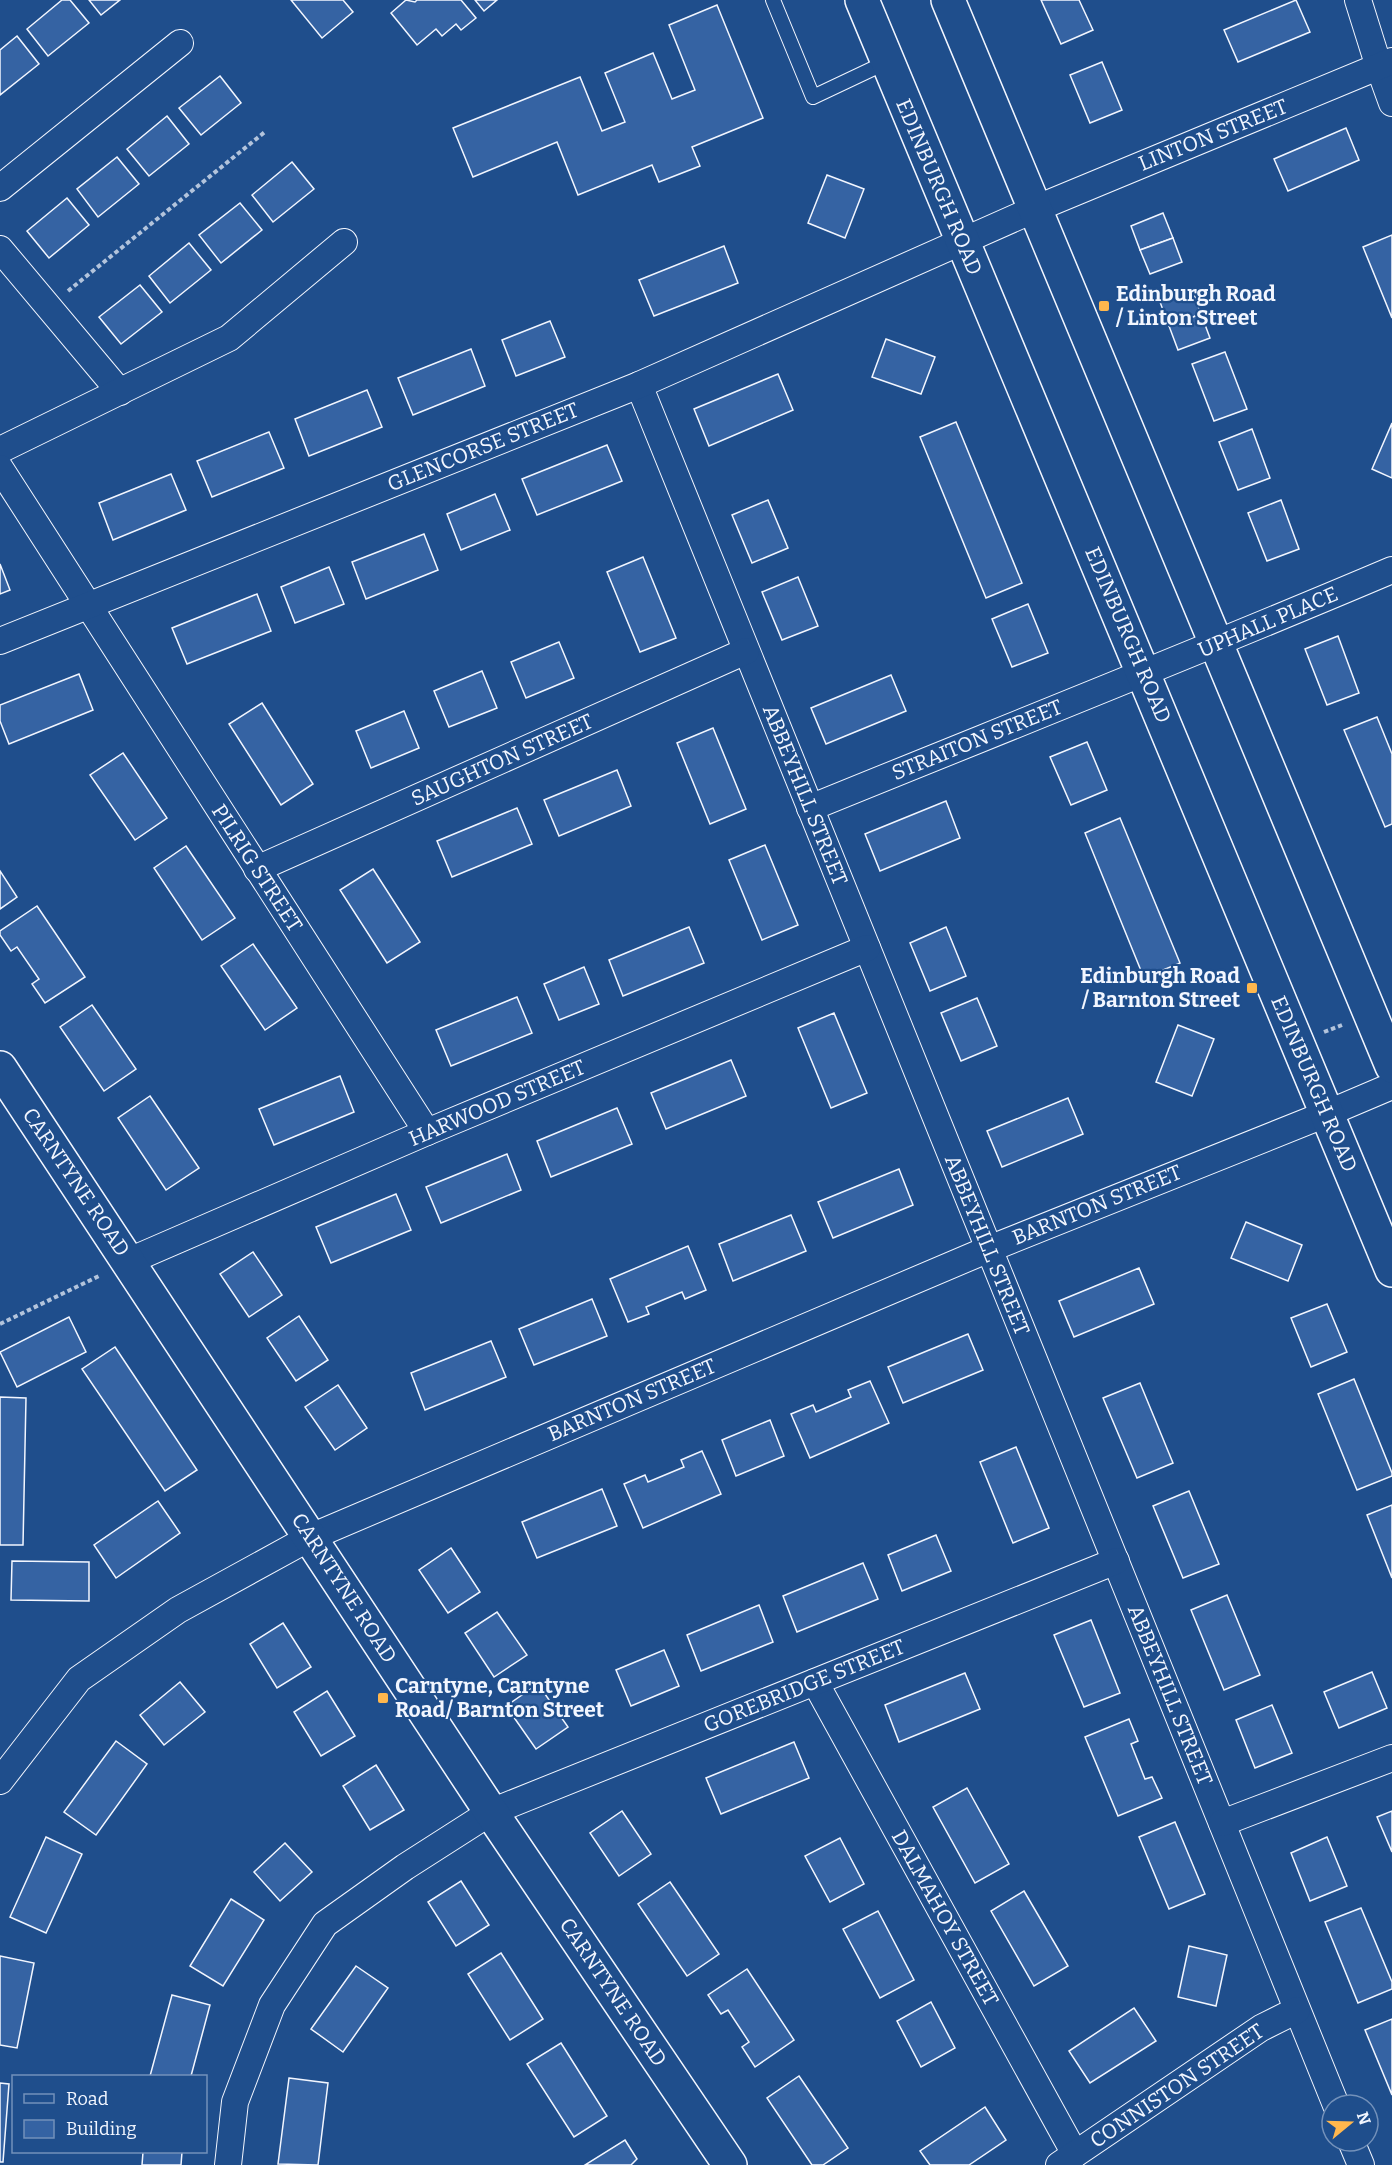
<svg xmlns="http://www.w3.org/2000/svg" width="1392" height="2165" viewBox="0 0 1392 2165" font-family="Bitter,serif">
	<rect width="100%" height="100%" fill="#1f4e8c"/>
	<g fill="#3563a3" stroke="#f2f6ff" stroke-width="1.5">
		<polygon points="62,0 70,0 89,23 48,56 27,29"/>
		<polygon points="89,0 120,0 101,15"/>
		<polygon points="291,0 343,0 353,12 322,38"/>
		<polygon points="406,0 415,2 417,0 461,0 476,18 461,30 456,24 442,36 436,29 417,45 391,13"/>
		<polygon points="475,0 497,0 484,11"/>
		<polygon points="1041,0 1079,0 1093,30 1061,44"/>
		<polygon points="1296,0 1310,32 1238,62 1224,30"/>
		<polygon points="717,5 763,118 692,147 700,166 659,182 652,165 578,195 557,142 473,177 453,128 580,77 602,131 625,122 605,73 653,53 672,99 695,90 669,25"/>
		<polygon points="17,36 39,64 0,95 0,50"/>
		<polygon points="1102,62 1122,110 1090,123 1070,75"/>
		<polygon points="220,76 241,103 201,135 179,108"/>
		<polygon points="167,116 189,144 149,176 127,149"/>
		<polygon points="1346,128 1359,160 1288,191 1274,159"/>
		<polygon points="117,157 139,184 98,217 77,189"/>
		<polygon points="292,162 314,189 273,222 252,195"/>
		<polygon points="827,175 864,189 845,238 808,223"/>
		<polygon points="67,198 89,225 49,258 27,231"/>
		<polygon points="240,203 262,230 221,263 199,235"/>
		<polygon points="1163,213 1173,238 1140,250 1131,226"/>
		<polygon points="1392,235 1392,318 1363,247"/>
		<polygon points="1173,238 1182,262 1150,274 1140,250"/>
		<polygon points="189,243 211,270 170,303 149,276"/>
		<polygon points="724,246 738,283 654,316 639,280"/>
		<polygon points="140,285 162,312 121,344 99,317"/>
		<polygon points="1192,289 1201,314 1169,326 1160,302"/>
		<polygon points="1201,314 1210,338 1178,350 1169,326"/>
		<polygon points="550,321 565,357 516,376 502,340"/>
		<polygon points="886,339 935,357 921,394 872,377"/>
		<polygon points="471,349 485,386 413,415 398,378"/>
		<polygon points="1225,352 1247,409 1214,421 1192,364"/>
		<polygon points="778,374 793,410 709,446 694,409"/>
		<polygon points="367,390 382,427 309,456 295,419"/>
		<polygon points="956,422 1022,583 986,598 920,437"/>
		<polygon points="1392,423 1392,478 1372,469"/>
		<polygon points="1252,429 1270,478 1238,490 1219,442"/>
		<polygon points="269,432 284,468 212,497 197,461"/>
		<polygon points="607,445 622,481 537,515 522,479"/>
		<polygon points="171,474 186,510 113,540 99,503"/>
		<polygon points="495,494 510,530 461,550 447,514"/>
		<polygon points="768,500 788,548 752,563 732,515"/>
		<polygon points="1281,500 1299,549 1267,561 1248,513"/>
		<polygon points="424,534 438,570 366,599 352,562"/>
		<polygon points="643,557 676,638 640,652 607,572"/>
		<polygon points="0,564 10,590 0,594"/>
		<polygon points="329,567 344,604 295,623 281,587"/>
		<polygon points="798,577 818,626 782,640 762,592"/>
		<polygon points="257,594 271,631 187,664 172,628"/>
		<polygon points="1028,604 1048,653 1012,667 992,619"/>
		<polygon points="1338,636 1359,693 1327,705 1305,649"/>
		<polygon points="559,642 574,678 526,698 511,662"/>
		<polygon points="482,671 497,708 449,727 434,691"/>
		<polygon points="79,674 93,710 9,744 0,721 0,705"/>
		<polygon points="891,675 906,711 826,744 811,708"/>
		<polygon points="262,703 313,784 281,805 229,724"/>
		<polygon points="404,711 419,748 371,768 356,731"/>
		<polygon points="1377,717 1392,754 1392,824 1385,827 1344,730"/>
		<polygon points="713,728 746,809 710,824 677,743"/>
		<polygon points="1087,742 1107,790 1071,805 1050,757"/>
		<polygon points="123,753 167,818 135,840 90,775"/>
		<polygon points="617,770 631,806 559,836 544,800"/>
		<polygon points="946,801 960,838 880,871 865,834"/>
		<polygon points="517,808 532,844 452,877 437,841"/>
		<polygon points="1120,818 1180,963 1144,978 1085,833"/>
		<polygon points="765,845 798,925 762,940 729,860"/>
		<polygon points="186,846 235,918 202,940 154,868"/>
		<polygon points="373,869 420,942 387,963 340,890"/>
		<polygon points="0,871 17,897 0,909"/>
		<polygon points="37,906 85,977 45,1003 32,984 39,979 17,947 11,951 0,935 0,931"/>
		<polygon points="689,927 704,963 623,996 609,960"/>
		<polygon points="946,927 966,976 930,991 910,943"/>
		<polygon points="253,944 297,1008 265,1030 221,966"/>
		<polygon points="584,967 599,1004 559,1020 544,984"/>
		<polygon points="517,997 532,1033 451,1066 436,1030"/>
		<polygon points="977,998 997,1046 961,1061 941,1013"/>
		<polygon points="92,1005 136,1069 104,1091 60,1027"/>
		<polygon points="834,1013 867,1093 831,1108 798,1028"/>
		<polygon points="1178,1025 1214,1039 1192,1096 1156,1082"/>
		<polygon points="731,1060 746,1096 666,1129 651,1093"/>
		<polygon points="340,1076 354,1112 274,1145 259,1109"/>
		<polygon points="150,1096 199,1168 166,1190 118,1118"/>
		<polygon points="1068,1098 1083,1134 1002,1167 987,1131"/>
		<polygon points="617,1108 632,1144 551,1177 537,1141"/>
		<polygon points="507,1154 521,1190 441,1223 426,1187"/>
		<polygon points="899,1169 913,1205 833,1238 818,1202"/>
		<polygon points="396,1194 411,1230 331,1263 316,1227"/>
		<polygon points="791,1215 806,1251 733,1281 719,1244"/>
		<polygon points="1246,1222 1302,1245 1288,1281 1231,1258"/>
		<polygon points="688,1246 706,1290 685,1299 682,1292 646,1307 649,1314 628,1322 610,1279"/>
		<polygon points="253,1252 282,1295 249,1317 220,1274"/>
		<polygon points="1139,1268 1154,1304 1074,1337 1059,1301"/>
		<polygon points="592,1299 607,1336 534,1365 519,1329"/>
		<polygon points="1327,1304 1347,1352 1311,1367 1291,1318"/>
		<polygon points="299,1316 328,1360 296,1381 267,1338"/>
		<polygon points="69,1317 86,1352 17,1387 0,1352"/>
		<polygon points="968,1334 983,1370 903,1403 888,1367"/>
		<polygon points="491,1341 506,1377 425,1410 411,1373"/>
		<polygon points="115,1347 197,1470 165,1491 82,1369"/>
		<polygon points="1354,1379 1392,1473 1392,1476 1357,1490 1318,1394"/>
		<polygon points="870,1381 889,1423 810,1458 791,1414 813,1405 816,1412 851,1397 848,1390"/>
		<polygon points="1140,1383 1173,1463 1137,1478 1103,1398"/>
		<polygon points="338,1385 367,1428 335,1450 305,1407"/>
		<polygon points="0,1397 26,1398 23,1545 0,1545"/>
		<polygon points="770,1420 784,1456 736,1476 722,1440"/>
		<polygon points="1016,1447 1049,1528 1013,1543 980,1462"/>
		<polygon points="702,1451 721,1494 643,1528 624,1484 645,1475 648,1482 684,1467 681,1460"/>
		<polygon points="602,1489 617,1526 537,1558 522,1522"/>
		<polygon points="1189,1491 1219,1564 1183,1578 1153,1506"/>
		<polygon points="158,1501 180,1533 116,1578 94,1545"/>
		<polygon points="1392,1505 1392,1578 1367,1515"/>
		<polygon points="936,1535 951,1571 902,1591 888,1555"/>
		<polygon points="451,1548 480,1592 448,1613 419,1570"/>
		<polygon points="12,1561 89,1562 89,1601 11,1600"/>
		<polygon points="863,1563 878,1599 797,1632 783,1596"/>
		<polygon points="1227,1595 1260,1675 1224,1690 1191,1610"/>
		<polygon points="759,1605 773,1642 701,1671 687,1635"/>
		<polygon points="497,1612 527,1655 494,1677 465,1633"/>
		<polygon points="1091,1620 1120,1693 1084,1707 1054,1635"/>
		<polygon points="283,1623 311,1667 277,1688 250,1644"/>
		<polygon points="664,1650 679,1686 631,1706 616,1670"/>
		<polygon points="1372,1672 1387,1708 1339,1728 1324,1692"/>
		<polygon points="965,1673 980,1709 899,1742 885,1705"/>
		<polygon points="180,1682 205,1712 164,1745 140,1715"/>
		<polygon points="538,1684 568,1727 536,1749 506,1706"/>
		<polygon points="327,1691 355,1736 321,1756 294,1712"/>
		<polygon points="1272,1705 1292,1753 1255,1768 1236,1720"/>
		<polygon points="1129,1719 1138,1741 1131,1744 1145,1779 1152,1777 1162,1798 1118,1816 1085,1737"/>
		<polygon points="116,1741 147,1764 96,1835 64,1812"/>
		<polygon points="794,1742 809,1778 721,1814 706,1778"/>
		<polygon points="376,1765 404,1810 370,1830 343,1786"/>
		<polygon points="967,1788 1009,1864 975,1883 933,1807"/>
		<polygon points="622,1811 651,1854 619,1876 590,1833"/>
		<polygon points="1392,1811 1392,1852 1377,1817"/>
		<polygon points="1175,1822 1205,1894 1169,1909 1139,1837"/>
		<polygon points="46,1837 82,1854 46,1933 10,1917"/>
		<polygon points="1327,1837 1347,1886 1310,1901 1291,1853"/>
		<polygon points="840,1838 864,1884 830,1902 805,1856"/>
		<polygon points="285,1843 312,1872 280,1901 254,1872"/>
		<polygon points="461,1881 489,1925 456,1946 428,1902"/>
		<polygon points="670,1882 719,1954 687,1976 638,1904"/>
		<polygon points="1024,1891 1068,1966 1034,1986 991,1911"/>
		<polygon points="231,1899 264,1920 223,1986 190,1966"/>
		<polygon points="1361,1908 1392,1982 1392,1989 1358,2003 1325,1922"/>
		<polygon points="878,1911 914,1980 880,1998 843,1929"/>
		<polygon points="1189,1946 1227,1955 1216,2006 1178,1997"/>
		<polygon points="501,1953 543,2019 510,2040 468,1974"/>
		<polygon points="0,1956 34,1963 17,2048 0,2045"/>
		<polygon points="356,1966 388,1988 343,2052 311,2029"/>
		<polygon points="747,1969 794,2040 755,2067 742,2047 749,2042 728,2010 721,2014 708,1995"/>
		<polygon points="172,1995 210,2005 191,2076 150,2076"/>
		<polygon points="931,2002 955,2048 921,2067 897,2021"/>
		<polygon points="1134,2008 1156,2041 1090,2083 1069,2051"/>
		<polygon points="1392,2019 1392,2095 1365,2030"/>
		<polygon points="561,2043 607,2116 574,2137 527,2064"/>
		<polygon points="799,2076 848,2148 823,2165 812,2165 767,2098"/>
		<polygon points="289,2078 328,2083 318,2165 278,2164"/>
		<polygon points="0,2083 9,2084 3,2162 0,2162"/>
		<polygon points="985,2107 1006,2140 969,2165 930,2165 920,2151"/>
		<polygon points="625,2140 637,2159 631,2165 585,2165"/>
		<polygon points="143,2152 182,2152 181,2165 142,2165"/>
	</g>
	<g fill="none" stroke-linecap="round" stroke-linejoin="round">
		<g stroke="#f2f6ff" stroke-width="16">
			<polyline id="lane" points="773,0 813,97 887,62"/>
		</g>
		<g stroke="#f2f6ff" stroke-width="28">
			<g id="street">
				<polyline points="1358,0 1379,67 1392,103"/>
				<polyline points="0,188 180,43"/>
				<polyline points="0,249 120,392"/>
				<polyline points="639,385 1336,2105"/>
				<polyline points="0,450 229,338 344,242"/>
				<polyline points="0,468 427,1132"/>
				<polyline points="0,641 639,385 1035,209 1392,61"/>
				<path d="M810,808C1004,729 1199,652 1392,570"/>
				<polyline points="257,869 746,651"/>
				<polyline points="129,1261 427,1132 867,948"/>
				<polyline points="815,1682 1075,2154"/>
				<polyline points="0,1781 79,1679 178,1610 311,1537 989,1249 1326,1114 1392,1086"/>
				<polyline points="1222,1823 1392,1758"/>
				<polyline points="1351,2141 1361,2165"/>
				<polyline points="228,2165 235,2102 272,2005 325,1924 405,1867 491,1812 1116,1561"/>
				<polyline points="1059,2165 1261,2028 1297,2010"/>
			</g>
		</g>
		<g stroke="#f2f6ff" stroke-width="36">
			<polyline id="secondary" points="0,1068 491,1812 730,2165"/>
		</g>
		<g stroke="#f2f6ff" stroke-width="36">
			<g id="primary">
				<polyline points="862,0 1392,1270"/>
				<polyline points="948,0 1392,1066"/>
			</g>
		</g>
		<g stroke="#b3c4dc" stroke-width="4" stroke-dasharray="4.5 3" stroke-linecap="butt">
			<polyline points="68,291 266,131"/>
			<polyline points="1324,1032 1342,1025"/>
			<polyline points="0,1324 101,1275"/>
		</g>
		<use href="#lane" stroke="#1f4e8c" stroke-width="14"/>
		<use href="#street" stroke="#1f4e8c" stroke-width="26"/>
		<use href="#secondary" stroke="#1f4e8c" stroke-width="33"/>
		<use href="#primary" stroke="#1f4e8c" stroke-width="33"/>
	</g>
	<g fill="#ffb74d" stroke="#1f4e8c" stroke-width="2">
		<rect x="1098" y="300" width="12" height="12" rx="3"/>
		<rect x="1246" y="982" width="12" height="12" rx="3"/>
		<rect x="377" y="1692" width="12" height="12" rx="3"/>
	</g>
	<g text-anchor="middle" dominant-baseline="central" stroke-width="4.5" stroke-linejoin="round" paint-order="stroke">
		<g font-size="21" fill="#f2f6ff" stroke="#1f4e8c">
			<text transform="translate(1213 135) rotate(-22)">LINTON STREET</text>
			<text transform="translate(939 187) rotate(67)">EDINBURGH ROAD</text>
			<text transform="translate(483 447) rotate(-22)">GLENCORSE STREET</text>
			<text transform="translate(1268 622) rotate(-23)">UPHALL PLACE</text>
			<text transform="translate(1128 635) rotate(67)">EDINBURGH ROAD</text>
			<text transform="translate(977 740) rotate(-22)">STRAITON STREET</text>
			<text transform="translate(502 760) rotate(-24)">SAUGHTON STREET</text>
			<text transform="translate(805 795) rotate(68)">ABBEYHILL STREET</text>
			<text transform="translate(257 868) rotate(57)">PILRIG STREET</text>
			<text transform="translate(1314 1084) rotate(67)">EDINBURGH ROAD</text>
			<text transform="translate(497 1103) rotate(-23)">HARWOOD STREET</text>
			<text transform="translate(76 1182) rotate(56)">CARNTYNE ROAD</text>
			<text transform="translate(1097 1205) rotate(-22)">BARNTON STREET</text>
			<text transform="translate(987 1245) rotate(68)">ABBEYHILL STREET</text>
			<text transform="translate(632 1400) rotate(-23)">BARNTON STREET</text>
			<text transform="translate(344 1588) rotate(57)">CARNTYNE ROAD</text>
			<text transform="translate(804 1686) rotate(-22)">GOREBRIDGE STREET</text>
			<text transform="translate(1170 1695) rotate(68)">ABBEYHILL STREET</text>
			<text transform="translate(945 1918) rotate(61)">DALMAHOY STREET</text>
			<text transform="translate(613 1992) rotate(56)">CARNTYNE ROAD</text>
			<text transform="translate(1177 2086) rotate(-34)">CONNISTON STREET</text>
		</g>
		<g font-size="21" font-weight="bold" fill="#f2f6ff" stroke="#1f4e8c" text-anchor="start">
			<text x="1116" y="294">Edinburgh Road<tspan x="1116" dy="24">/ Linton Street</tspan></text>
			<text x="1240" y="976" text-anchor="end">Edinburgh Road<tspan x="1240" dy="24">/ Barnton Street</tspan></text>
			<text x="395" y="1686">Carntyne, Carntyne<tspan x="395" dy="24">Road/ Barnton Street</tspan></text>
		</g>
	</g>
	<rect x="12" y="2075" width="195" height="78" fill="#1f4e8c" stroke="#7391ba" stroke-width="1.5"/>
	<rect x="24" y="2094" width="30" height="9" fill="#1f4e8c" stroke="#7391ba" stroke-width="1.5"/>
	<text x="66" y="2105" font-size="18" fill="#f2f6ff">Road</text>
	<rect x="24" y="2120" width="30" height="18" fill="#3563a3" stroke="#7391ba" stroke-width="1.5"/>
	<text x="66" y="2135" font-size="18" fill="#f2f6ff">Building</text>
	<g transform="translate(1350 2123) rotate(71)"><circle r="28" fill="#1f4e8c" stroke="#7391ba" stroke-width="1.5"/>
	<path d="M0-4.5L10 22L0 15L-10 22Z" fill="#ffb74d"/>
	<text y="-9" font-size="16" font-weight="bold" text-anchor="middle" fill="#f2f6ff">N</text>
	</g>
</svg>
